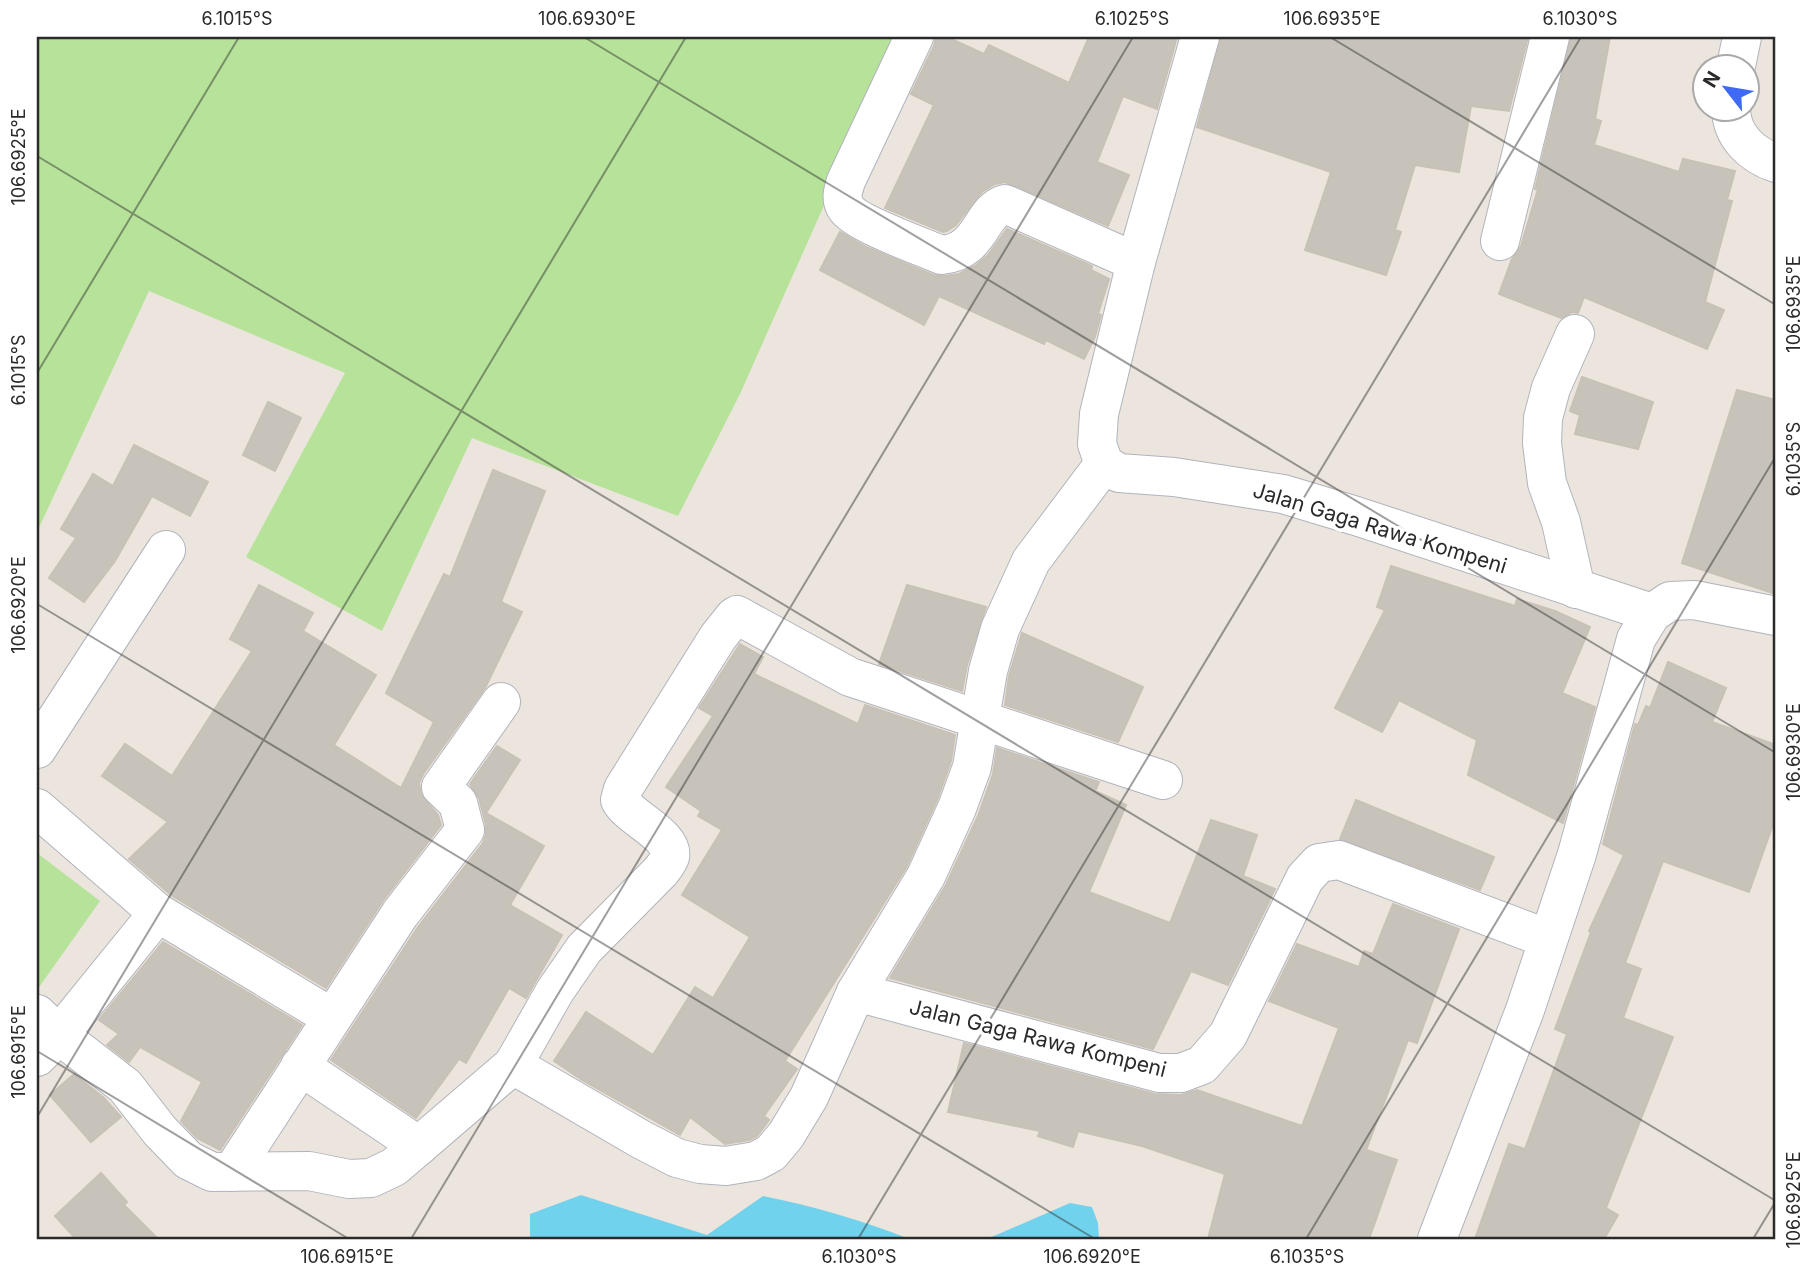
<svg xmlns="http://www.w3.org/2000/svg" width="1813" height="1276" viewBox="0 0 1813 1276" font-family="Inter,sans-serif">
	<rect width="100%" height="100%" fill="#ece5dd"/>
	<g fill="#b6e29a">
		<polygon points="37,37 899,37 740,394 678,516 472,438 382,631 246,557 345,373 149,291 37,532"/>
		<polygon points="37,853 100,901 37,990"/>
	</g>
	<g fill="#71d2ed">
		<path d="M581,1195L707,1235L763,1196C813,1206 862,1220 909,1239H530V1214Z"/>
		<polygon points="1070,1203 1092,1207 1098,1223 1099,1239 987,1239"/>
	</g>
	<g fill="#c7c3bb" stroke="#c8c1b6" stroke-width="2">
		<polygon points="936,37 947,37 984,54 989,45 1069,83 1089,37 1177,37 1157,109 1123,96 1097,162 1129,175 1108,226 1005,182 995,184 982,192 956,225 947,231 943,232 885,208 934,105 911,94 934,46"/>
		<polygon points="1221,37 1528,37 1509,111 1471,106 1459,172 1415,165 1395,230 1401,232 1386,275 1305,250 1331,172 1197,127"/>
		<polygon points="1571,37 1610,37 1595,119 1601,121 1594,145 1679,172 1683,159 1735,171 1727,200 1732,201 1705,302 1724,310 1707,349 1584,297 1578,313 1572,312 1561,318 1499,294 1512,259 1521,246 1538,189 1535,189"/>
		<polygon points="1007,229 1092,266 1091,270 1109,279 1098,314 1101,315 1095,337 1084,359 1046,340 1044,344 939,296 924,325 820,270 840,232 866,247 933,275 945,276 959,274 975,266 988,255"/>
		<polygon points="1582,377 1653,402 1638,449 1575,434 1580,415 1570,411"/>
		<polygon points="1737,390 1776,400 1776,594 1682,563"/>
		<polygon points="268,402 301,418 275,471 243,455"/>
		<polygon points="134,445 208,482 190,516 152,496 115,561 84,602 49,578 76,538 61,529 93,474 113,486"/>
		<polygon points="493,470 545,491 501,602 522,612 485,688 423,774 419,783 421,795 438,815 441,825 382,902 326,988 171,895 129,859 168,822 102,776 125,744 172,776 252,651 230,639 259,585 313,613 303,631 376,675 334,745 401,788 434,722 386,693 444,574 450,577"/>
		<polygon points="1391,566 1515,606 1517,599 1555,611 1590,627 1562,693 1595,707 1563,823 1468,775 1477,740 1399,700 1382,732 1335,708 1385,610 1377,607"/>
		<polygon points="907,585 986,607 967,665 962,691 879,664"/>
		<polygon points="1022,633 1143,687 1118,742 1005,705 1009,676"/>
		<polygon points="740,644 763,657 754,674 858,724 865,705 955,735 951,761 937,800 907,866 785,1061 797,1069 764,1116 769,1120 757,1136 749,1140 725,1144 690,1117 680,1135 582,1080 554,1061 586,1012 653,1055 695,987 713,998 750,937 682,895 722,830 698,816 701,811 666,787 713,716 699,708"/>
		<polygon points="1668,662 1726,688 1712,722 1776,745 1776,816 1749,892 1663,861 1625,963 1641,969 1623,1018 1673,1037 1606,1208 1618,1215 1604,1239 1475,1239 1509,1144 1525,1149 1567,1034 1555,1029 1591,932 1589,931 1624,855 1603,844 1635,724 1638,725 1646,706 1650,708"/>
		<polygon points="497,746 520,760 486,813 544,846 510,905 562,935 526,998 509,988 466,1063 459,1059 416,1118 331,1060 418,927 483,843 486,834 486,825 479,798 470,784"/>
		<polygon points="997,748 1099,782 1095,791 1126,805 1089,892 1170,923 1211,820 1257,835 1243,876 1275,889 1228,985 1191,971 1153,1049 890,978 946,885 978,816 993,774"/>
		<polygon points="1356,800 1494,857 1480,890 1340,839"/>
		<polygon points="1393,904 1459,929 1417,1043 1408,1040 1366,1150 1397,1160 1369,1239 1208,1239 1225,1174 1142,1146 1078,1131 1073,1147 1038,1136 1040,1131 948,1112 964,1043 1154,1094 1181,1095 1197,1090 1302,1126 1339,1028 1269,1001 1297,944 1359,967 1364,951 1373,954"/>
		<polygon points="163,942 302,1025 220,1150 197,1138 181,1121 202,1082 140,1047 129,1062 107,1045 119,1034 99,1020"/>
		<polygon points="74,1074 104,1098 121,1117 91,1142 50,1095"/>
		<polygon points="101,1173 127,1202 124,1205 158,1239 76,1239 55,1216"/>
	</g>
	<g fill="none" stroke-linecap="round" stroke-linejoin="round">
		<g stroke="#b0b4be" stroke-width="40">
			<g id="street">
				<path d="M914,37L846,181C843,191 840,199 846,208C855,223 923,247 941,255C982,252 980,211 1005,204L1136,262L1099,414L1097,444L1104,464L1119,473L1174,477L1283,494L1356,516L1652,613"/>
				<polyline points="1736,66 1742,37"/>
				<path d="M1731,108C1731,136 1752,155 1776,163"/>
				<polyline points="1500,241 1550,37"/>
				<polyline points="1136,262 1200,37"/>
				<polyline points="1575,334 1551,388 1543,418 1542,443 1547,483 1561,522 1576,589"/>
				<polyline points="37,749 166,550"/>
				<polyline points="37,808 158,913 331,1017"/>
				<polyline points="856,992 1159,1073 1181,1073 1202,1065 1228,1035 1305,878 1319,863 1339,860 1548,939"/>
				<polyline points="37,1014 59,1035 125,1086 160,1131 188,1160 212,1172 309,1171 349,1179 371,1178 394,1167 513,1065 642,1140 677,1158 700,1164 726,1166 756,1161 771,1153 786,1135 809,1097 856,992 926,876 957,808 972,767 988,671 1000,629 1031,561 1104,464"/>
				<polyline points="37,1057 59,1035 158,913"/>
				<path d="M513,1065L555,991L584,949L661,871C664,867 669,861 670,857C675,836 629,818 620,800L623,789L718,637L734,617L737,615L850,677L1163,780"/>
				<polyline points="300,1066 419,1146"/>
				<polyline points="232,1172 400,914 465,830 458,803 441,787 501,702"/>
				<polyline points="1437,1239 1525,1010 1577,854 1636,639 1652,613 1670,601 1694,600 1776,616"/>
			</g>
		</g>
		<use href="#street" stroke="#fff" stroke-width="38"/>
	</g>
	<path fill="none" stroke="#2a2a2a" stroke-width="2" stroke-opacity="0.45" d="M584,37L1776,753M1330,37L1776,305M37,156L1776,1201M37,373L239,37M37,604L1095,1239M37,1051L349,1239M37,1117L686,37M411,1239L1133,37M858,1239L1581,37M1306,1239L1776,456M1753,1239L1776,1201"/>
	<g text-anchor="middle" dominant-baseline="central" stroke-width="7" stroke-linejoin="round" paint-order="stroke">
		<g font-size="21" fill="#2a2a2a" stroke="#fff">
			<text transform="translate(1380 528) rotate(17)">Jalan Gaga Rawa Kompeni</text>
			<text transform="translate(1038 1038) rotate(14)">Jalan Gaga Rawa Kompeni</text>
		</g>
	</g>
	<rect width="1813" height="1276" fill="none" stroke="#ffffff" stroke-width="77"/>
	<g transform="translate(1726 88) rotate(301)"><circle r="33" fill="#ffffff" stroke="#aaaaaa" stroke-width="2"/>
	<path d="M0-5L12 26L0 18L-12 26Z" fill="#3f6af7"/>
	<text y="-10" font-size="19" font-weight="bold" text-anchor="middle" fill="#2a2a2a">N</text>
	</g>
	<rect x="38" y="38" width="1736" height="1200" fill="none" stroke="#2a2a2a" stroke-width="2.5"/>
	<g font-size="18" text-anchor="middle" fill="#2a2a2a">
		<text x="237" y="25">6.1015°S</text>
		<text x="587" y="25">106.6930°E</text>
		<text x="1132" y="25">6.1025°S</text>
		<text x="1332" y="25">106.6935°E</text>
		<text x="1580" y="25">6.1030°S</text>
		<text transform="translate(19 157) rotate(-90)" y="6">106.6925°E</text>
		<text transform="translate(1794 304) rotate(-90)" y="6">106.6935°E</text>
		<text transform="translate(19 370) rotate(-90)" y="6">6.1015°S</text>
		<text transform="translate(1794 459) rotate(-90)" y="6">6.1035°S</text>
		<text transform="translate(19 605) rotate(-90)" y="6">106.6920°E</text>
		<text transform="translate(1794 752) rotate(-90)" y="6">106.6930°E</text>
		<text transform="translate(19 1052) rotate(-90)" y="6">106.6915°E</text>
		<text transform="translate(1794 1200) rotate(-90)" y="6">106.6925°E</text>
		<text x="347" y="1263">106.6915°E</text>
		<text x="859" y="1263">6.1030°S</text>
		<text x="1092" y="1263">106.6920°E</text>
		<text x="1307" y="1263">6.1035°S</text>
	</g>
</svg>
